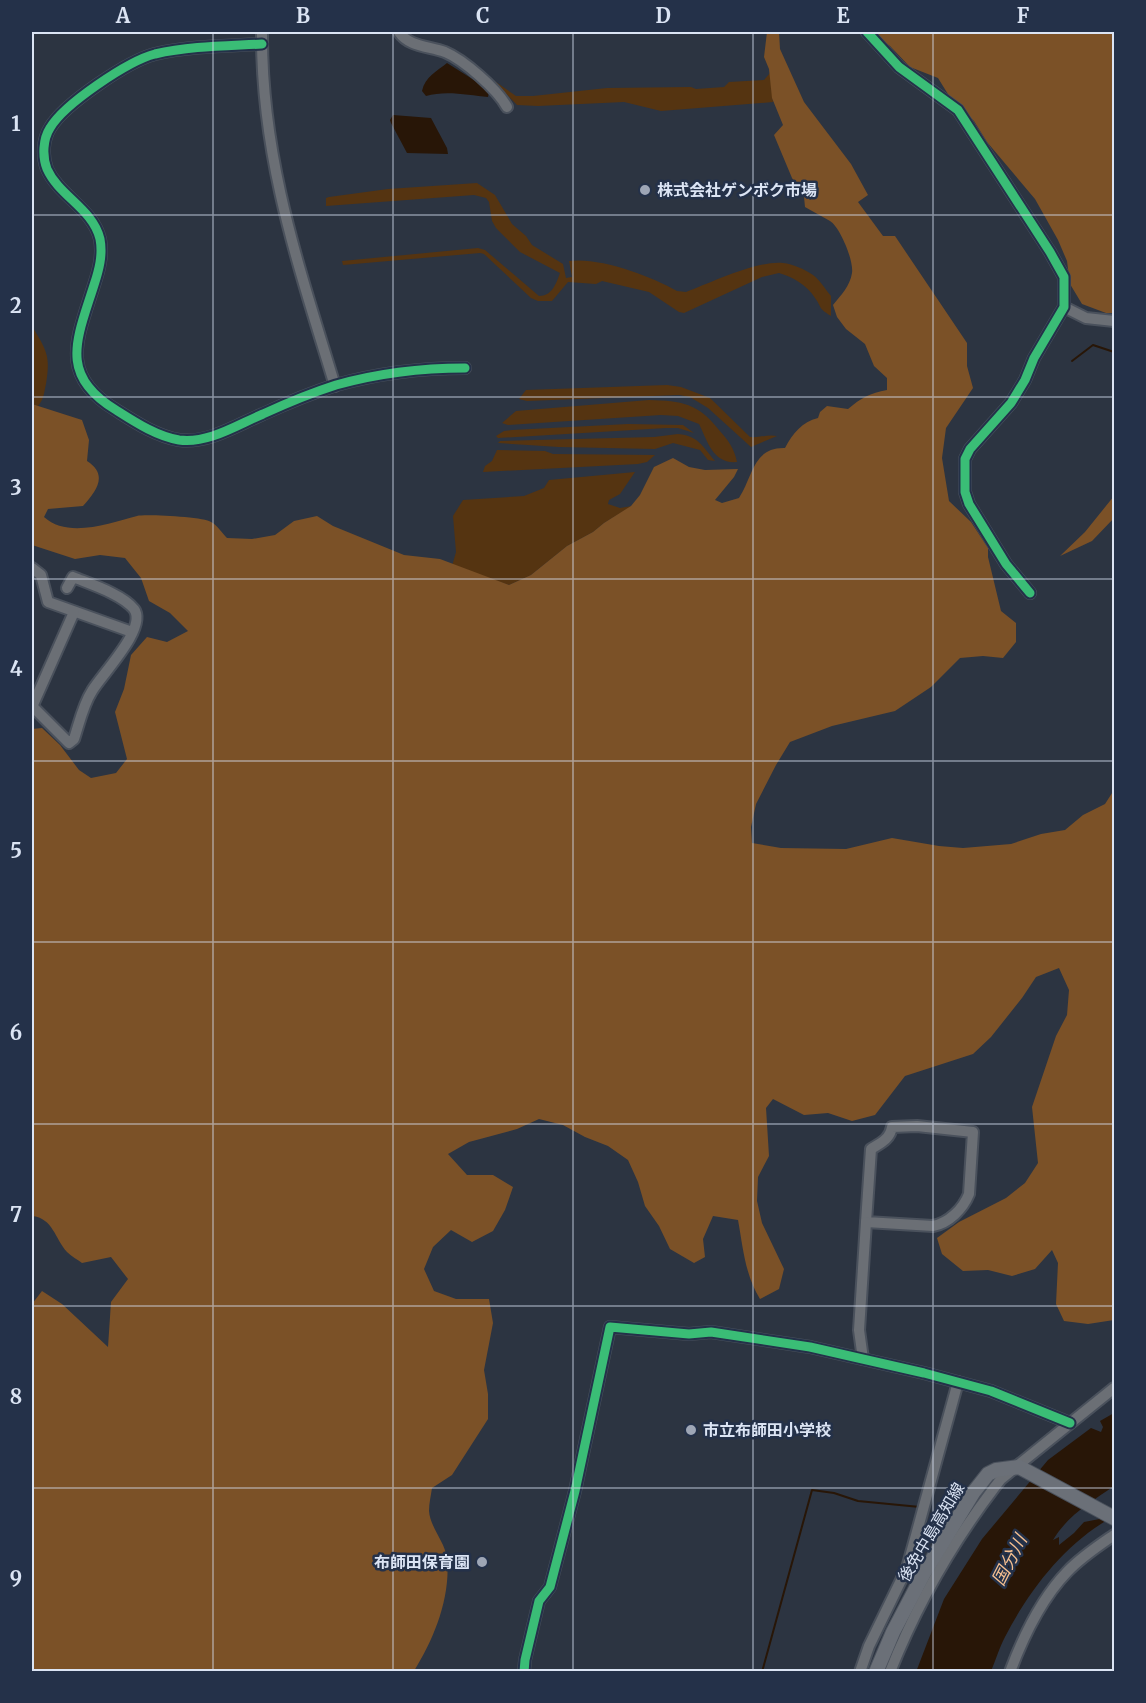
<svg xmlns="http://www.w3.org/2000/svg" width="1146" height="1703" viewBox="0 0 1146 1703" font-family="Merriweather,'Noto Sans JP',serif">
	<rect width="100%" height="100%" fill="#2c3441"/>
	<g fill="#553411">
		<polygon points="770,73 773,102 661,111 624,102 538,106 517,105 493,80 516,96 533,96 607,88 691,87 696,89 724,87 729,82 764,80"/>
		<path d="M477,183L495,195L512,224L526,236L532,245L563,264L566,278L572,277L569,261C600,257 651,276 677,291L686,292C710,283 758,260 783,263C793,264 804,269 813,275C820,280 825,289 831,296V316C817,307 823,309 815,298C807,285 793,277 779,273L762,277L684,313L679,312L649,292L602,281L596,284L568,282L552,301H538L531,298L484,254L480,253L343,265L342,261L478,248L485,250L539,296C552,296 556,284 560,273L520,252L496,228L492,221L489,202L486,198L474,195L326,206V198L329,197L388,189Z"/>
		<path d="M32,326C46,350 51,355 46,384C44,392 44,399 38,406L32,404Z"/>
		<path d="M667,385L681,387L710,398L750,437C760,438 768,434 777,436L751,447L708,408L690,397L679,395L527,401L519,399L526,390Z"/>
		<path d="M649,400C682,401 698,403 719,430C728,440 734,448 737,462C713,464 708,442 699,424L678,416L661,415L508,425L502,423L516,411Z"/>
		<polygon points="628,424 683,425 694,433 678,428 666,428 498,438 496,436 504,431 512,430"/>
		<path d="M678,434C699,436 702,446 715,461L708,460L700,450L673,443L655,449L559,447L498,443L500,441L654,437Z"/>
		<polygon points="497,450 545,451 553,454 655,455 647,462 638,464 483,472 485,466 492,461"/>
		<polygon points="635,472 620,494 609,500 608,504 620,508 632,506 604,523 593,532 567,546 531,575 509,585 452,566 456,552 453,516 463,500 524,496 544,488 549,480"/>
	</g>
	<g fill="#7b5127">
		<path d="M767,32H779L780,49L804,102L851,164L868,195L858,202L883,236H895L967,343V366L973,388L946,428L942,458L949,501L971,522L988,548V557L1001,611L1016,623V642L1003,658L983,656L960,658L931,687L895,711L832,726L790,742L776,765L756,804L751,827L752,843L781,848L846,849L892,838L939,846L963,848L1011,844L1041,834L1065,830L1083,815L1105,804L1114,790V1320L1088,1324L1064,1321L1056,1304L1058,1263L1052,1250L1035,1269L1012,1276L988,1270L963,1271L942,1254L937,1238L959,1222L1006,1198L1025,1183L1038,1163L1032,1107L1056,1036L1067,1015L1069,990L1059,968L1036,977L1022,998L991,1037L973,1054L905,1076L875,1115L852,1121L828,1113L804,1115L773,1099L766,1108L769,1156L758,1177L757,1201L762,1223L784,1269L779,1289L760,1299C745,1275 743,1247 738,1220L713,1216L703,1239L705,1257L694,1263L670,1249L659,1226L645,1206L638,1182L628,1160L608,1146L585,1137L563,1125L539,1119L517,1129L469,1142L448,1154L467,1175H493L513,1187L505,1210L493,1231L472,1242L451,1230L433,1247L424,1269L434,1291L456,1299H489L493,1323L484,1370L488,1394V1419L452,1475L432,1488C431,1495 429,1503 429,1511C430,1527 445,1542 447,1558C451,1597 434,1639 414,1671H32V1304L42,1291L62,1304L108,1347L111,1302L128,1279L111,1257L82,1263C78,1260 71,1256 67,1252C55,1239 53,1218 32,1216V729L42,728L60,745L79,770L91,778L116,773L127,759L115,712L124,689L131,655L147,637L167,642L188,631L170,613L149,601L141,578L125,558L100,555L75,559L32,545V404L82,420L89,440L87,461C109,475 96,491 83,506L48,509L44,517C68,539 110,523 137,516C145,514 204,517 211,522C217,525 222,533 227,538L252,539L275,535L294,521L317,516L333,526L404,555L440,559L509,585L531,575L567,546L593,532L604,523L631,506L640,495L654,467L673,458L689,467L705,470L738,469L734,477L715,500L722,503L739,498C753,477 753,447 785,448C793,433 802,422 818,418L820,412L827,406L848,409C861,398 870,393 887,390V378L874,366L865,344L846,329L837,317L833,305C841,295 850,286 852,273C854,261 840,227 830,221C822,216 813,212 805,207L804,197L792,178L774,135L783,125L772,98L769,69L764,57Z"/>
		<polygon points="870,32 1114,32 1114,313 1106,313 1082,304 1070,284 1067,261 1058,240 1035,199 987,142 974,121 951,99 938,78 910,67 890,46"/>
		<polygon points="1114,496 1114,518 1092,541 1060,556 1085,532"/>
	</g>
	<g fill="#281607">
		<path d="M447,63L485,87L489,92L488,97C469,95 445,90 426,96L422,91C425,77 437,71 447,63Z"/>
		<polygon points="393,115 431,118 447,148 448,154 407,153 391,123 390,120"/>
		<path d="M1114,1413V1486C1091,1502 1068,1515 1053,1540L1059,1537V1545L1074,1533L1084,1522L1105,1518L1104,1522C1062,1548 1028,1592 1005,1637C999,1648 996,1660 991,1671L916,1672L944,1599L982,1539L1048,1460L1091,1428L1101,1432L1103,1427L1100,1421Z"/>
	</g>
	<g fill="none" stroke-linecap="round" stroke-linejoin="round">
		<g stroke="#281607" stroke-width="2">
			<polyline points="1072,361 1093,345 1114,352"/>
			<polyline points="762,1672 812,1490 834,1493 858,1501 920,1507"/>
		</g>
		<g stroke="#4a515c" stroke-width="14">
			<g id="minor">
				<path d="M262,32C261,158 299,267 335,386"/>
				<path d="M399,32C409,47 429,46 445,52C464,60 497,89 507,107"/>
				<polyline points="867,32 899,67 958,110 1050,252 1064,277 1064,307 1034,358 1025,380 1011,403 970,449 965,459 965,492 969,504 1006,564 1030,593"/>
				<path d="M262,44C226,46 190,46 155,54C128,61 64,104 50,128C43,139 42,156 47,169C59,196 93,209 100,239C103,255 99,270 94,285C77,339 58,375 116,410C135,422 156,436 179,440C208,444 237,425 263,414C287,403 311,393 336,385C379,373 421,368 465,368"/>
				<polyline points="1064,307 1086,318 1114,321"/>
				<polyline points="32,568 41,575 48,602 132,632"/>
				<path d="M32,706L69,743L74,739C79,724 83,705 92,691C101,675 148,628 134,609C122,594 90,584 73,577L67,588"/>
				<polyline points="32,707 74,612"/>
				<path d="M917,1126L973,1132L969,1194C963,1209 949,1223 933,1226L866,1222L871,1149C881,1143 890,1139 892,1127Z"/>
				<polyline points="863,1359 859,1330 866,1222"/>
				<polyline points="524,1672 525,1660 539,1601 550,1587 575,1491 610,1327 689,1334 711,1332 810,1347 924,1373 991,1391 1070,1423"/>
				<polyline points="860,1672 869,1646 907,1568 958,1382"/>
				<path d="M890,1672C917,1604 950,1546 994,1488L1001,1479L1114,1388"/>
				<path d="M1010,1672C1023,1637 1042,1598 1067,1572C1081,1557 1098,1546 1114,1535"/>
			</g>
		</g>
		<g stroke="#4a515c" stroke-width="16">
			<polyline id="major" points="876,1672 893,1632 924,1573 973,1493 988,1474 996,1470 1019,1467 1114,1518"/>
		</g>
		<use href="#minor" stroke="#6b6f75" stroke-width="10"/>
		<use href="#major" stroke="#6b7078" stroke-width="14"/>
		<g stroke="#243149" stroke-width="13">
			<g id="cycleway">
				<polyline points="867,32 899,67 958,110 1050,252 1064,277 1064,307 1034,358 1025,380 1011,403 970,449 965,459 965,492 969,504 1006,564 1030,593"/>
				<path d="M262,44C226,46 190,46 155,54C128,61 64,104 50,128C43,139 42,156 47,169C59,196 93,209 100,239C103,255 99,270 94,285C77,339 58,375 116,410C135,422 156,436 179,440C208,444 237,425 263,414C287,403 311,393 336,385C379,373 421,368 465,368"/>
				<polyline points="524,1672 525,1660 539,1601 550,1587 575,1491 610,1327 689,1334 711,1332 810,1347 924,1373 991,1391 1070,1423"/>
			</g>
		</g>
		<use href="#cycleway" stroke="#3abd76" stroke-width="9"/>
	</g>
	<path fill="none" stroke="#dbe4f4" stroke-width="1.5" stroke-opacity="0.55" d="M213,32V1672M393,32V1672M573,32V1672M753,32V1672M933,32V1672M32,215H1114M32,397H1114M32,579H1114M32,761H1114M32,942H1114M32,1124H1114M32,1306H1114M32,1488H1114"/>
	<g fill="#9ea6b5" stroke="#243149" stroke-width="2">
		<circle cx="645" cy="190" r="6"/>
		<circle cx="691" cy="1430" r="6"/>
		<circle cx="482" cy="1562" r="6"/>
	</g>
	<g text-anchor="middle" dominant-baseline="central" stroke-width="5" stroke-linejoin="round" paint-order="stroke">
		<g font-size="16" font-weight="bold" fill="#dbe4f4" stroke="#243149" text-anchor="start">
			<text x="657" y="190">株式会社ゲンボク市場</text>
			<text x="703" y="1430">市立布師田小学校</text>
			<text x="470" y="1562" text-anchor="end">布師田保育園</text>
		</g>
		<g font-size="16" fill="#dbe4f4" stroke="#243149">
			<text transform="translate(931 1532) rotate(-59)">後免中島高知線</text>
		</g>
		<g font-size="18" font-style="italic" fill="#f5bf90" stroke="#243149">
			<text transform="translate(1009 1560) rotate(-63)">国分川</text>
		</g>
	</g>
	<rect width="1146" height="1703" fill="none" stroke="#243149" stroke-width="66"/>
	<rect x="33" y="33" width="1080" height="1637" fill="none" stroke="#dbe4f4" stroke-width="2"/>
	<g font-size="20" text-anchor="middle" font-weight="bold" fill="#dbe4f4">
		<text x="123" y="23">A</text>
		<text x="303" y="23">B</text>
		<text x="483" y="23">C</text>
		<text x="663" y="23">D</text>
		<text x="843" y="23">E</text>
		<text x="1023" y="23">F</text>
		<text x="16" y="131">1</text>
		<text x="16" y="313">2</text>
		<text x="16" y="495">3</text>
		<text x="16" y="676">4</text>
		<text x="16" y="858">5</text>
		<text x="16" y="1040">6</text>
		<text x="16" y="1222">7</text>
		<text x="16" y="1404">8</text>
		<text x="16" y="1586">9</text>
	</g>
</svg>
